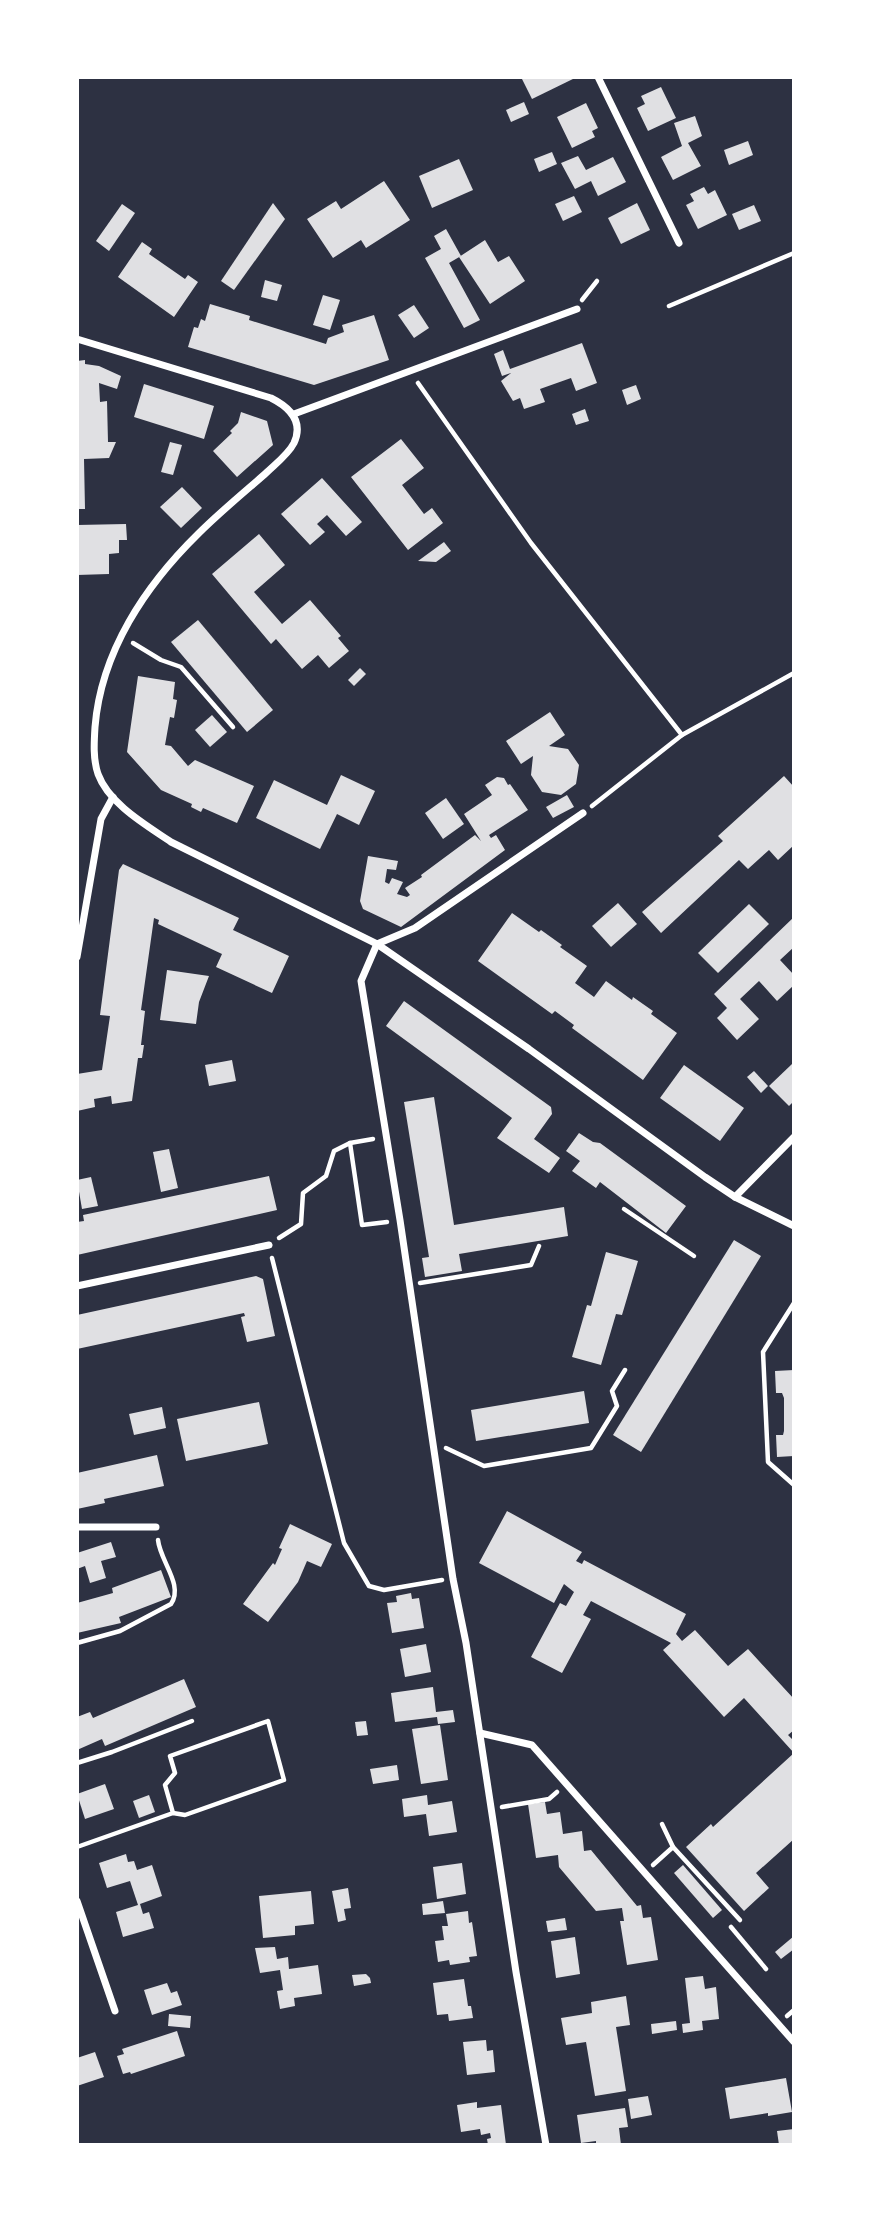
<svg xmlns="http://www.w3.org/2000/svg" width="871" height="2222" viewBox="0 0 871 2222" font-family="'Fira Sans',sans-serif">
	<rect width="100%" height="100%" fill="#2d3142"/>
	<g fill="#e0e0e3">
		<polygon points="521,77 577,77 532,99"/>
		<polygon points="661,87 676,118 648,131 637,108 645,104 641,96"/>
		<polygon points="524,102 529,114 511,122 506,110"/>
		<polygon points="586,103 598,128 592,131 595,137 572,148 557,117"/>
		<polygon points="695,116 702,136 688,143 701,166 673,180 661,157 682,146 674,123"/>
		<polygon points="748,141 753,155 729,165 724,150"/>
		<polygon points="552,152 557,164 539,172 534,159"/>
		<polygon points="578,156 586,170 613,157 626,182 598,196 591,181 575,189 561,163"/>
		<polygon points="459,159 473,190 432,208 419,176"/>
		<polygon points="384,181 410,220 366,248 361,240 333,258 307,219 336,201 341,209"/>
		<polygon points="704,187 708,194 715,190 727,215 698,229 686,205 694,201 690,194"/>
		<polygon points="574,196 582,212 563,221 555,204"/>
		<polygon points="273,203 285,219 234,290 221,281"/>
		<polygon points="637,203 650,230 621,244 608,218"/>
		<polygon points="122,204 135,213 109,251 96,241"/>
		<polygon points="754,205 761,221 739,230 732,214"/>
		<polygon points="446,229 461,256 449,263 480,320 464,328 425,258 441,249 434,236"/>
		<polygon points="485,240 498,262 509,256 525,281 490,304 459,257"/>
		<polygon points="142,242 152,249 149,254 185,279 188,275 198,282 174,317 118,277"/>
		<polygon points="265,280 282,285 277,301 261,297"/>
		<polygon points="323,295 340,300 330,330 313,325"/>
		<polygon points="210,304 250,316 249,320 326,344 328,338 344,332 342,325 374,315 389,360 314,385 188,347 194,327 198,328 201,319 205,321"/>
		<polygon points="414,305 429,328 414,338 398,315"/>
		<polygon points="582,343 597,383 576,391 571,378 540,389 545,402 524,409 520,398 513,401 501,381 511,373 502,376 494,354 503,350 510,369"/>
		<polygon points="85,360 85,364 99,366 121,376 117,389 99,383 100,402 107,401 108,442 116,442 109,458 84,459 85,509 77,509 77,361"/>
		<polygon points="144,384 214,406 204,439 134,417"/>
		<polygon points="636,385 641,399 627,405 622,390"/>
		<polygon points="585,409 589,421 576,425 572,414"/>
		<polygon points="241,412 267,421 273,445 237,477 213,451 232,433 230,431 238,423"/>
		<polygon points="401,439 424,468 402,485 424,514 432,508 443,523 408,550 351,477"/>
		<polygon points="170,442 182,445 173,475 161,472"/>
		<polygon points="322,478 362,522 346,536 327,515 317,524 325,532 310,545 281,514"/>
		<polygon points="182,487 202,508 181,528 160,507"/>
		<polygon points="126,524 127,540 119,540 119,553 109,554 109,574 77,575 77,525"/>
		<polygon points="259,534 285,565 254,592 282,624 310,600 341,636 338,638 349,651 329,668 318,655 302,669 276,639 271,644 212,574"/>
		<polygon points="444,542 451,551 436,562 418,561"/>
		<polygon points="198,620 273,710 247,732 171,642"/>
		<polygon points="360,668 366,674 354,686 348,680"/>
		<polygon points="138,676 175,682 173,699 177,700 174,718 170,717 165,745 171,746 188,766 195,760 254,786 237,823 203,808 201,812 191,807 192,804 161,790 127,752"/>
		<polygon points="550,712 565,735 549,746 568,749 579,765 576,784 561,795 542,792 531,775 533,756 521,764 506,741"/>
		<polygon points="212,715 227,732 210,747 195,730"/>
		<polygon points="341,775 375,791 359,825 337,814 320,849 256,818 274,780 327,805"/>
		<polygon points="784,776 794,787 794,845 778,860 769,850 748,869 739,860 661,933 642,912 723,841 718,836"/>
		<polygon points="497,777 504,778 508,785 510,784 528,810 489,835 491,838 496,835 505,850 401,927 363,909 360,901 368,856 398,861 396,870 387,869 385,882 389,884 392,878 403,882 397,894 407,897 410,895 405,888 422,877 421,875 475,835 481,841 464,814 492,795 485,785"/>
		<polygon points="567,795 574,807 553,818 546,807"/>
		<polygon points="446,798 464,824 443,839 425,813"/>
		<polygon points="123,864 239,918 233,930 289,956 272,993 216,967 222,954 158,924 159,920 154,918 141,1010 145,1011 141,1045 144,1045 142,1058 138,1058 132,1101 112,1104 111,1096 94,1099 95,1107 77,1111 77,1074 102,1070 110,1016 100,1015 119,870"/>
		<polygon points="618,903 637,924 611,947 592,926"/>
		<polygon points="749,904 769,924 718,973 698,953"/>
		<polygon points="512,913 539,932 541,930 562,945 560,947 587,966 575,983 594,997 606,981 632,1000 633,997 653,1011 651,1014 677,1033 643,1080 572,1028 574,1025 555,1011 552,1014 478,961"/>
		<polygon points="794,917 794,947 780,960 794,975 794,985 777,1001 759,981 740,999 759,1019 737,1040 717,1018 727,1008 714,994"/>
		<polygon points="167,970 209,976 199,1002 196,1024 160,1020"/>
		<polygon points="404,1001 551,1107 552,1114 534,1139 560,1158 549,1173 497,1138 512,1118 386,1026"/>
		<polygon points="232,1060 236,1081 209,1086 205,1065"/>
		<polygon points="792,1064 794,1066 794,1101 789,1106 769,1086"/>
		<polygon points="684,1065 744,1108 720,1141 660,1098"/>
		<polygon points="754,1071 768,1086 761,1093 747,1077"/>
		<polygon points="434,1097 454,1225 564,1207 568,1236 459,1254 462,1271 425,1277 422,1258 429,1257 404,1102"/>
		<polygon points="579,1133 593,1142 600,1143 686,1206 666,1233 600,1182 596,1188 572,1171 580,1161 566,1151"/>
		<polygon points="169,1149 178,1188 161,1192 153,1152"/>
		<polygon points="269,1176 277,1210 77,1255 77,1222 84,1221 83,1215"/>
		<polygon points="91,1177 98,1206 82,1209 77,1180"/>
		<polygon points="734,1240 761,1256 641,1452 613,1435"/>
		<polygon points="606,1252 638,1261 622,1315 616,1314 601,1365 572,1357 587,1305 591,1306"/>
		<polygon points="256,1276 263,1279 275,1336 247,1342 241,1317 245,1316 244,1313 77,1349 77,1315"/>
		<polygon points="794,1370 794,1456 777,1457 776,1435 783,1435 784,1431 784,1398 782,1393 776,1393 775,1371"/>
		<polygon points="584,1391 589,1423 476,1441 471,1410"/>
		<polygon points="259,1402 268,1444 186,1461 177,1419"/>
		<polygon points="162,1407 166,1428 134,1435 129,1414"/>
		<polygon points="157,1455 164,1486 104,1499 105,1503 77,1509 77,1473"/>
		<polygon points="507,1511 582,1552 576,1561 582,1564 584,1560 686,1614 676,1634 682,1641 695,1630 728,1666 748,1649 794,1699 794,1730 788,1735 794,1741 794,1839 756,1873 769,1888 744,1911 686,1847 711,1824 713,1827 794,1753 744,1698 724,1717 663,1650 671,1643 591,1601 583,1615 591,1619 562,1673 531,1657 560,1603 566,1606 574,1592 564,1584 554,1603 479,1563"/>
		<polygon points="290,1524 332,1544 321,1567 307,1561 298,1582 268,1622 243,1604 273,1563 275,1565 282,1549 279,1548"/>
		<polygon points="111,1542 116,1557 101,1561 106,1578 90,1583 85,1566 77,1569 77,1553"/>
		<polygon points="161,1570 171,1597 119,1617 121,1623 77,1633 77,1603 113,1593 112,1588"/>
		<polygon points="411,1593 412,1599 419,1598 424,1628 392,1633 387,1603 397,1602 396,1596"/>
		<polygon points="426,1644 431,1672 405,1677 400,1649"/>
		<polygon points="184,1679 196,1707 105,1746 102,1739 77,1750 77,1717 90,1712 93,1718"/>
		<polygon points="433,1687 436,1712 453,1710 455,1722 438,1724 437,1717 395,1722 391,1693"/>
		<polygon points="366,1721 368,1735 357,1736 355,1722"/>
		<polygon points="440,1725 448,1780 421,1784 412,1729"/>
		<polygon points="397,1765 399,1780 373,1784 370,1769"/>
		<polygon points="105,1784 114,1809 85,1819 77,1794"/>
		<polygon points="149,1795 155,1812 139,1818 133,1801"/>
		<polygon points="427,1795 428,1805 452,1801 457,1832 429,1836 426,1814 404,1817 402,1799"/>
		<polygon points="545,1802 547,1814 560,1812 563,1834 582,1831 584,1851 591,1850 637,1906 641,1905 643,1918 651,1917 658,1960 627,1965 620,1921 624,1921 622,1908 596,1911 559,1867 558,1855 536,1858 528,1804"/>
		<polygon points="126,1854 128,1862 134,1861 137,1870 152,1865 162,1896 140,1904 143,1914 149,1912 154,1928 123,1937 116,1912 138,1905 130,1881 107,1888 99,1863"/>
		<polygon points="462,1863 466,1894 437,1899 433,1867"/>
		<polygon points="683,1865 722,1910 713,1918 674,1873"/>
		<polygon points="348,1888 351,1908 344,1909 346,1920 338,1922 332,1891"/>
		<polygon points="311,1891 314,1924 295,1926 295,1935 263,1938 259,1896"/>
		<polygon points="443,1901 445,1913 423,1915 422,1904"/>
		<polygon points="468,1911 469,1923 472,1922 477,1956 469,1957 470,1962 450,1965 449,1960 438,1962 435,1941 444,1940 442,1926 448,1926 446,1914"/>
		<polygon points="565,1918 567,1930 548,1932 546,1921"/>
		<polygon points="794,1936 794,1949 781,1959 775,1952"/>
		<polygon points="575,1937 580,1974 556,1978 551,1941"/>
		<polygon points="275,1947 277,1959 288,1957 289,1969 318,1965 322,1994 294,1998 295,2006 280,2009 277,1991 283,1990 280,1970 260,1973 255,1948"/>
		<polygon points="366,1974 370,1978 371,1983 354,1986 352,1975"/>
		<polygon points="703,1976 705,1989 716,1987 719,2019 702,2021 703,2030 683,2033 682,2024 690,2023 685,1978"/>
		<polygon points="464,1979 468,2006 471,2006 473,2018 449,2021 448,2014 437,2015 433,1983"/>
		<polygon points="167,1983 171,1993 177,1991 182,2005 152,2015 144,1990"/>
		<polygon points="626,1996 630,2025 616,2027 626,2091 595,2096 586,2042 566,2045 561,2018 592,2013 591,2002"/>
		<polygon points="169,2014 191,2016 190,2028 168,2026"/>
		<polygon points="676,2021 677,2030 652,2034 651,2024"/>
		<polygon points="177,2031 185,2056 131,2074 130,2072 123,2074 117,2056 124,2054 122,2049"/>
		<polygon points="486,2040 487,2051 493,2050 495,2072 467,2075 463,2042"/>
		<polygon points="95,2052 104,2077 77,2086 77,2058"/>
		<polygon points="786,2078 792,2112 768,2116 768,2113 730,2119 725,2088"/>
		<polygon points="648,2096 652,2115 631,2119 628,2099"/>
		<polygon points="477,2102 477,2108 501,2105 506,2145 488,2145 487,2139 491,2138 490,2133 481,2135 480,2129 461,2132 457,2105"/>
		<polygon points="625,2108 628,2127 619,2128 621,2145 596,2145 596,2141 581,2143 577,2115"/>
		<polygon points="794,2129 794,2145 779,2145 777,2131"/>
	</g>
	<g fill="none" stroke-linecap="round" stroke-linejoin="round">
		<g stroke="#fff" stroke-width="4.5">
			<polyline points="582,300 597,281"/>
			<polyline points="669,306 794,253"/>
			<polyline points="418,383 531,543 682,735"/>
			<polyline points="133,643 161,660 181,667 233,727"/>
			<polyline points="592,806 682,735 794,673"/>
			<polyline points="350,1143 362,1225 387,1222"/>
			<polyline points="624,1209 694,1256"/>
			<polyline points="279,1238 301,1224 303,1193 326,1176 334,1151 350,1143 373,1139"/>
			<polyline points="272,1258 344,1543 369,1586 384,1590 442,1580"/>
			<polyline points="420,1283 531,1265 539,1246"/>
			<polyline points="794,1303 763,1352 768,1462 794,1485"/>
			<polyline points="446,1448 484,1466 591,1448 617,1406 612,1391 625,1370"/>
			<path d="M77,1643L120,1631L171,1604C184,1585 160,1561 158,1540"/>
			<polyline points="77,1763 112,1752 192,1721"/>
			<polyline points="502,1807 549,1799 557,1792"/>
			<polyline points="662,1824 673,1847 740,1920"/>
			<polyline points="77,1847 173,1813 185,1815 284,1780 268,1721 170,1756 175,1773 165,1785 173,1813"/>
			<polyline points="653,1865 673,1847"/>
			<polyline points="731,1927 766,1969"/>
			<polyline points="787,2016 794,2010"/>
		</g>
		<g stroke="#fff" stroke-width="7">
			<polyline points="598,77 679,243"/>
			<path d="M77,339L271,398C289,407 304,421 294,443C288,455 274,465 265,474C242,494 219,513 198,534C145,586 101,652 95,727C94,743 93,759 98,774C109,804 146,825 171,842L377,944L529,1049L705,1177L735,1197L794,1226"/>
			<polyline points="294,414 577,309"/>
			<polyline points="377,944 361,981 400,1220 453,1579 466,1643 516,1972 546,2145"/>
			<polyline points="377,944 415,928 583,813"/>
			<polyline points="77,957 101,819 113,797"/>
			<polyline points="735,1197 794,1137"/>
			<polyline points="77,1286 269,1245"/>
			<polyline points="77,1527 156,1527"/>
			<polyline points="480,1733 532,1745 794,2042"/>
			<polyline points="77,1901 115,2011"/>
		</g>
	</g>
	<rect width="871" height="2222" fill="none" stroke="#ffffff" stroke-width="158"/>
</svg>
